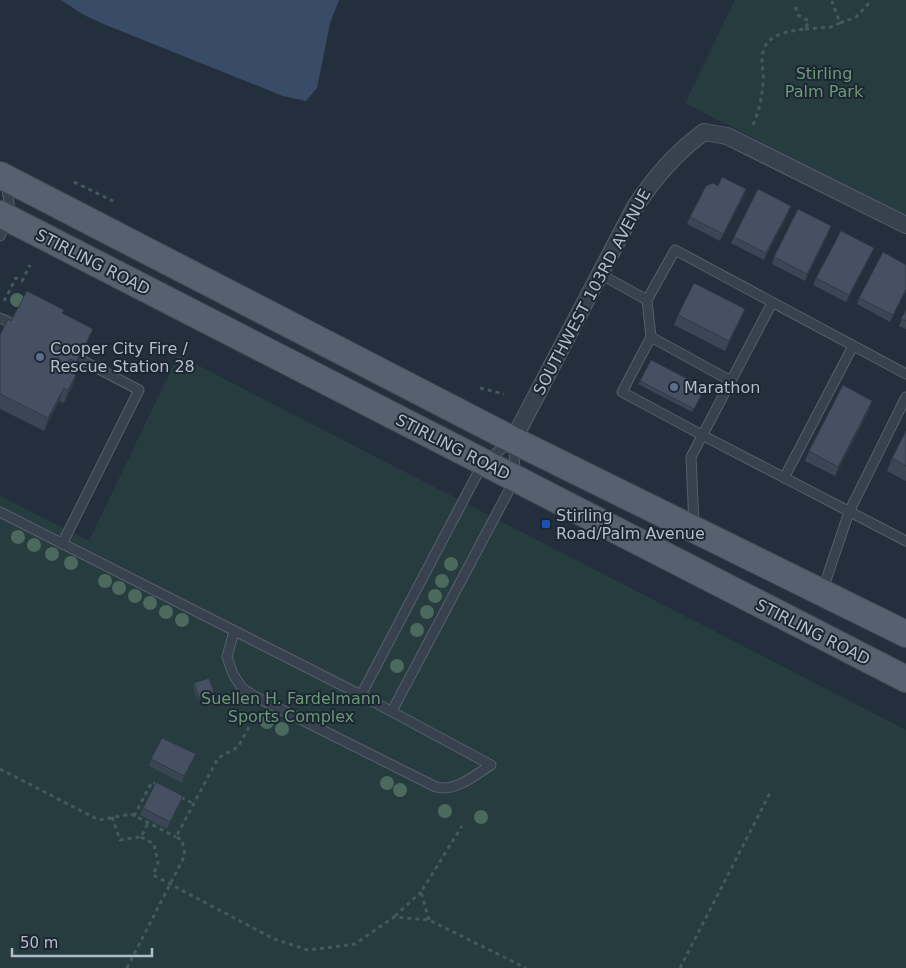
<svg xmlns="http://www.w3.org/2000/svg" width="906" height="968" viewBox="0 0 906 968" font-family="'DejaVu Sans',sans-serif">
	<rect width="100%" height="100%" fill="#242f3e"/>
	<g fill="#263c3f">
		<polygon points="735,0 906,0 906,217 685,103"/>
		<polygon points="178,355 906,730 906,968 0,968 0,496 89,541"/>
	</g>
	<polygon fill="#394c67" points="61,0 339,0 330,23 317,88 306,101 283,96 106,25 84,15"/>
	<g fill="none" stroke-linecap="round" stroke-linejoin="round">
		<g stroke="#565f6c" stroke-width="11">
			<g id="service">
				<path d="M0,236C10,217 12,206 5,184"/>
				<polyline points="600,274 647,300"/>
				<polyline points="0,318 17,326"/>
				<polyline points="651,337 731,381"/>
				<polyline points="906,374 675,250 647,300 651,337 622,392 702,435 906,541"/>
				<polyline points="784,478 853,346"/>
				<path d="M0,512L361,695L491,765C475,775 456,792 436,787L254,696L242,688L233,674L227,657L234,631"/>
				<polyline points="694,525 691,457 772,303"/>
				<polyline points="62,544 139,390 70,354"/>
				<polyline points="823,589 849,512 906,397"/>
				<polyline points="361,695 483,463 511,442"/>
				<polyline points="392,711 515,479 514,444"/>
			</g>
		</g>
		<g stroke="#565f6c" stroke-width="18">
			<path id="minor" d="M513,440L635,207C654,178 675,153 704,132L727,136L906,225"/>
		</g>
		<g stroke="#414a57" stroke-width="28">
			<g id="primary">
				<polyline points="0,175 513,440 906,634"/>
				<polyline points="0,214 906,679"/>
			</g>
		</g>
		<g stroke="#44595c" stroke-width="3" stroke-dasharray="4 4" stroke-linecap="butt">
			<polyline points="840,23 856,17 872,0"/>
			<polyline points="805,29 831,27 840,23 832,1"/>
			<path d="M753,125C759,111 762,99 763,83C764,75 762,67 762,59C763,34 785,32 805,29L809,21L798,15L795,6"/>
			<polyline points="74,182 113,201"/>
			<polyline points="4,301 16,278 22,281 30,265"/>
			<polyline points="480,388 504,394"/>
			<polyline points="0,769 99,820 131,814 176,837"/>
			<polyline points="181,797 194,804"/>
			<polyline points="134,816 152,782 157,785"/>
			<polyline points="112,817 120,840 141,837 148,823"/>
			<polyline points="141,837 154,844 158,863 153,875 274,939 308,950 355,944 394,917 429,920 526,968"/>
			<polyline points="395,916 421,892"/>
			<polyline points="429,920 421,892 462,826"/>
			<polyline points="127,968 185,855 182,840 176,837 218,758 238,747 254,718"/>
			<polyline points="680,968 770,793"/>
		</g>
		<use href="#service" stroke="#38414e" stroke-width="9"/>
		<use href="#minor" stroke="#38414e" stroke-width="16"/>
		<use href="#primary" stroke="#56606e" stroke-width="26"/>
	</g>
	<g fill="#4b6a5d">
		<circle cx="17" cy="300" r="7"/>
		<circle cx="18" cy="537" r="7"/>
		<circle cx="34" cy="545" r="7"/>
		<circle cx="52" cy="554" r="7"/>
		<circle cx="71" cy="563" r="7"/>
		<circle cx="451" cy="564" r="7"/>
		<circle cx="105" cy="581" r="7"/>
		<circle cx="442" cy="581" r="7"/>
		<circle cx="119" cy="588" r="7"/>
		<circle cx="135" cy="596" r="7"/>
		<circle cx="435" cy="596" r="7"/>
		<circle cx="150" cy="603" r="7"/>
		<circle cx="166" cy="612" r="7"/>
		<circle cx="427" cy="612" r="7"/>
		<circle cx="182" cy="620" r="7"/>
		<circle cx="417" cy="630" r="7"/>
		<circle cx="397" cy="666" r="7"/>
		<circle cx="267" cy="722" r="7"/>
		<circle cx="282" cy="729" r="7"/>
		<circle cx="387" cy="783" r="7"/>
		<circle cx="400" cy="790" r="7"/>
		<circle cx="445" cy="811" r="7"/>
		<circle cx="481" cy="817" r="7"/>
	</g>
	<g fill="#3b4654">
		<polygon points="718,186 744,196 720,241 687,224 690,217"/>
		<polygon points="789,212 764,260 731,243 734,237"/>
		<polygon points="831,226 829,232 805,281 772,264 774,257"/>
		<polygon points="874,248 871,255 846,302 813,285 816,278"/>
		<polygon points="906,291 890,322 857,304 859,298"/>
		<polygon points="906,310 906,329 899,326"/>
		<polygon points="62,314 88,342 72,373 76,375 72,388 64,403 59,401 44,431 0,409 0,335 11,321"/>
		<polygon points="678,315 741,319 725,351 674,325"/>
		<polygon points="640,381 705,388 692,412 638,384"/>
		<polygon points="869,411 835,476 805,461 809,451"/>
		<polygon points="906,431 906,481 887,471 892,458"/>
		<polygon points="194,683 214,692 212,695 198,700 193,687"/>
		<polygon points="196,754 193,761 182,783 149,766 151,759"/>
		<polygon points="181,803 167,829 140,815 143,808"/>
	</g>
	<g fill="#303945">
		<polygon points="746,189 744,196 720,241 723,234"/>
		<polygon points="791,206 789,212 764,260 766,253"/>
		<polygon points="831,226 829,232 805,281 807,274"/>
		<polygon points="874,248 871,255 846,302 849,295"/>
		<polygon points="906,289 906,291 890,322 893,315"/>
		<polygon points="745,309 741,319 725,351 729,341"/>
		<polygon points="93,329 88,342 71,375 76,362"/>
		<polygon points="76,375 72,388 64,403 68,390"/>
		<polygon points="64,388 59,401 44,431 48,418"/>
		<polygon points="872,401 869,411 835,476 838,467"/>
		<polygon points="214,692 212,695 198,700 199,697"/>
		<polygon points="196,754 193,761 182,783 184,776"/>
		<polygon points="183,796 181,803 167,829 170,822"/>
	</g>
	<g fill="#455162" stroke="#303945">
		<polygon points="722,177 746,189 723,234 690,217 706,186 713,183 718,186"/>
		<polygon points="758,189 791,206 766,253 734,237"/>
		<polygon points="798,209 831,226 807,274 774,257"/>
		<polygon points="841,231 874,248 849,295 816,278"/>
		<polygon points="883,252 906,265 906,289 893,315 859,298"/>
		<polygon points="694,283 745,309 729,341 678,315"/>
		<polygon points="27,291 64,310 62,313 93,329 76,362 70,359 65,369 76,375 68,390 64,388 48,418 0,394 0,335 8,319 11,321"/>
		<polygon points="906,310 906,321 901,319"/>
		<polygon points="651,360 705,388 694,409 640,381"/>
		<polygon points="843,385 872,401 838,467 809,451"/>
		<polygon points="906,431 906,466 892,458"/>
		<polygon points="209,678 214,692 199,697 194,683"/>
		<polygon points="162,738 196,754 184,776 151,759"/>
		<polygon points="156,782 183,796 170,822 143,808"/>
	</g>
	<g fill="#5c6f8a" stroke="#1d2633" stroke-width="2">
		<circle cx="40" cy="357" r="5"/>
		<circle cx="674" cy="387" r="5"/>
	</g>
	<rect fill="#1a4fb4" stroke="#1d2633" stroke-width="2" x="541" y="519" width="10" height="10" rx="2.5"/>
	<g text-anchor="middle" dominant-baseline="central" stroke-width="4" stroke-linejoin="round" paint-order="stroke">
		<g font-size="16" fill="#6b9a76" stroke="#1d2633">
			<text x="824" y="73">Stirling<tspan x="824" dy="18">Palm Park</tspan></text>
			<text x="291" y="698">Suellen H. Fardelmann<tspan x="291" dy="18">Sports Complex</tspan></text>
		</g>
		<g font-size="16" fill="#b4bcc9" stroke="#1d2633">
			<text transform="translate(93 262) rotate(27)">STIRLING ROAD</text>
			<text transform="translate(592 292) rotate(-62)">SOUTHWEST 103RD AVENUE</text>
			<text transform="translate(453 447) rotate(27)">STIRLING ROAD</text>
			<text transform="translate(813 632) rotate(27)">STIRLING ROAD</text>
		</g>
		<g font-size="16" fill="#b4bcc9" stroke="#1d2633" text-anchor="start">
			<text x="50" y="348">Cooper City Fire /<tspan x="50" dy="18">Rescue Station 28</tspan></text>
			<text x="684" y="387">Marathon</text>
			<text x="556" y="515">Stirling<tspan x="556" dy="18">Road/Palm Avenue</tspan></text>
		</g>
	</g>
	<path d="M12 948v8h140v-8" fill="none" stroke="#b4bcc9" stroke-width="2.5"/>
	<text x="20" y="948" font-size="15" fill="#b4bcc9" stroke="#1d2633" stroke-width="4" paint-order="stroke">50 m</text>
</svg>
